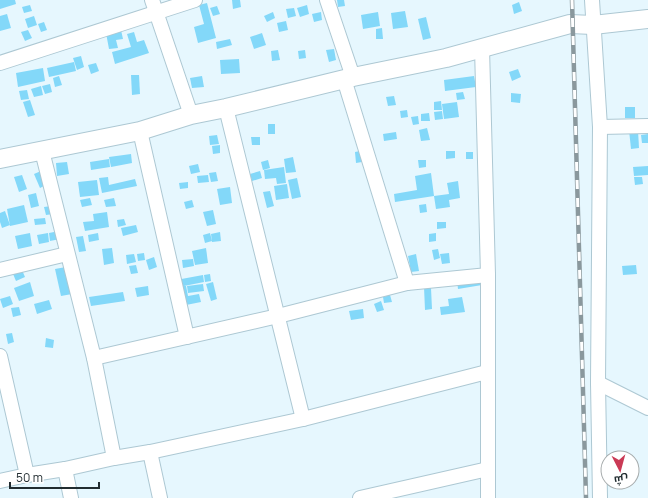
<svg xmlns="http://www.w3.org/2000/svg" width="648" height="498" viewBox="0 0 648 498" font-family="Manrope,Cairo,sans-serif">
	<rect width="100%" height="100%" fill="#e6f7fe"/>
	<g fill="#83d8f9">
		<polygon points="0,0 15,0 16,4 0,9"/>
		<polygon points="232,0 240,0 241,7 233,9"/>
		<polygon points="337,0 344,0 345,6 338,7"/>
		<polygon points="519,2 522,11 514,14 512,5"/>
		<polygon points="207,3 216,38 198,43 194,27 204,24 199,5"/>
		<polygon points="30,5 32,11 24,13 22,7"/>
		<polygon points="307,5 309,14 300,17 297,8"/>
		<polygon points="217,6 220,14 213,16 210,8"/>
		<polygon points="294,8 296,16 288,18 286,9"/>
		<polygon points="405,11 408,27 393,29 391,13"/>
		<polygon points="273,12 275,18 267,22 264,16"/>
		<polygon points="321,12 322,20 314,22 312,14"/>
		<polygon points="378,12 380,26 363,29 361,15"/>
		<polygon points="7,14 11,28 0,31 0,16"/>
		<polygon points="34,16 37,25 28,28 25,19"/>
		<polygon points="426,17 431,38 423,40 418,19"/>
		<polygon points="286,21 288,30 279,32 277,23"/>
		<polygon points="44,22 47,30 41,32 38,24"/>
		<polygon points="382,28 383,39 376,39 376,29"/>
		<polygon points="28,30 32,38 25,41 21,32"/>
		<polygon points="121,30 123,39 116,40 118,48 109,49 106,33"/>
		<polygon points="134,32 137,42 144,40 149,53 115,64 112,52 131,47 127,34"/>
		<polygon points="262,33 266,45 254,49 250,37"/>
		<polygon points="230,39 232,45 217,49 216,42"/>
		<polygon points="334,49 336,60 329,62 326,50"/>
		<polygon points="278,50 280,60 272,61 271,51"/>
		<polygon points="305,50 306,58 299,59 298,51"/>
		<polygon points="81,56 84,67 77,70 73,58"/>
		<polygon points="239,59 240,73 221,74 220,60"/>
		<polygon points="74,62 76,71 49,77 47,68"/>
		<polygon points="96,63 99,71 91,74 88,65"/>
		<polygon points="43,68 45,81 18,87 16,73"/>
		<polygon points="518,69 521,77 512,81 509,72"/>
		<polygon points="131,75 139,75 140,94 132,95"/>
		<polygon points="59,76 62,85 55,87 53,78"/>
		<polygon points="202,76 204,87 192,88 190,78"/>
		<polygon points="474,76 476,87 445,91 444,80"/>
		<polygon points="50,84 52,92 45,94 42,86"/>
		<polygon points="41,86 43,95 34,97 31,89"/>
		<polygon points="27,90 29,99 21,100 19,91"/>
		<polygon points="463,92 465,99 457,100 456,93"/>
		<polygon points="511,93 521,94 520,103 511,102"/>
		<polygon points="394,96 396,105 388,106 386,97"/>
		<polygon points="30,100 35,115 28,117 23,102"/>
		<polygon points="441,101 442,110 434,110 434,102"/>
		<polygon points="457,102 459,117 444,119 442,104"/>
		<rect x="625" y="107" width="10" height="11"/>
		<polygon points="407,110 408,117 401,118 400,111"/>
		<polygon points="442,111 443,119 435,120 434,112"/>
		<polygon points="429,113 430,121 421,121 421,114"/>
		<polygon points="418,116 419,124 413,125 411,117"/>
		<rect x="268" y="124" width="7" height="10"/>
		<polygon points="427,128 430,140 421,141 419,130"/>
		<polygon points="629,130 638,130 639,148 631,149"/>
		<polygon points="396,132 397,139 384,141 383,134"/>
		<polygon points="648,134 648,143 642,143 641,135"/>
		<polygon points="217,135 219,144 210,145 209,136"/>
		<polygon points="251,137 260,137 260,145 252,145"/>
		<polygon points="220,145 220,153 213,154 212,146"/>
		<polygon points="360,151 362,162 356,163 355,152"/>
		<polygon points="446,151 455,151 455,158 446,159"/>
		<rect x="466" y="152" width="7" height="7"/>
		<polygon points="131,154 132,163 111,167 109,157"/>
		<polygon points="293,157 296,172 286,173 284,159"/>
		<polygon points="109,159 110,167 91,170 90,162"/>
		<polygon points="268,160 270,168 263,170 261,162"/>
		<polygon points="418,160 426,160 426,167 419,168"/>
		<polygon points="67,162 69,174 57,176 56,163"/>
		<polygon points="198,164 200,172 191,174 189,166"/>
		<polygon points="648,166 648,175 634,176 633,167"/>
		<polygon points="284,167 286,183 277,184 276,178 265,179 264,170"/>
		<polygon points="41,171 46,185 40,188 34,174"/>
		<polygon points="260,171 262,178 252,181 250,174"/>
		<polygon points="216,172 218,181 211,182 209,173"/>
		<polygon points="431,173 434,196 395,202 394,194 417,190 415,176"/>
		<polygon points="22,175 27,189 19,192 14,177"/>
		<polygon points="208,175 209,182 198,183 197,176"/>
		<polygon points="108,177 109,185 135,179 137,186 102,193 99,178"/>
		<polygon points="634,177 642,177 643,184 635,185"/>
		<polygon points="297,178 301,197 292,199 288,180"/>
		<polygon points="97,180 99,195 80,197 78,182"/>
		<polygon points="458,181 460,198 449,200 450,207 436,209 434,196 449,194 447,183"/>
		<polygon points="188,182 188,188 180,189 179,183"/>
		<polygon points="287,184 289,198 276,200 274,186"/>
		<polygon points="230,187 232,203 220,205 217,189"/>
		<polygon points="270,191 274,206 267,208 263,192"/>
		<polygon points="36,193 39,206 31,208 28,195"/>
		<polygon points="90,198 92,205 82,207 80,200"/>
		<polygon points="114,198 116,206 106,207 104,200"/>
		<polygon points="192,200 194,207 186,209 184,202"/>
		<polygon points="426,204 427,212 420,213 419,205"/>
		<polygon points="24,205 28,222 10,226 7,209"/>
		<polygon points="51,206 53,214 46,215 44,207"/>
		<polygon points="213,210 216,224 207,226 203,212"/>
		<polygon points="5,211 10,225 2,228 0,222 0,213"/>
		<polygon points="107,212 109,227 85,231 83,222 94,221 93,214"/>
		<polygon points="45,218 46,224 35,225 34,219"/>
		<polygon points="124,219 126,225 118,227 117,220"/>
		<polygon points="437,222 446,222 446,228 437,229"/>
		<polygon points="136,225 138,232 123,236 121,228"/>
		<polygon points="59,231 60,239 50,241 49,233"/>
		<polygon points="220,232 221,241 212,242 211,234"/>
		<polygon points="30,233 32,246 18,249 15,236"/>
		<polygon points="48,233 49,242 39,244 37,235"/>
		<polygon points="98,233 99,240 89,242 88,235"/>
		<polygon points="210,233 212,241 205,243 203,235"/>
		<polygon points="436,233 436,241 429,242 429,234"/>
		<polygon points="83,236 86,251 79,252 76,237"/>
		<polygon points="112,248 114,263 104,265 102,249"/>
		<polygon points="206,248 208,263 195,265 192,251"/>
		<polygon points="438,249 440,258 434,260 432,250"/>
		<polygon points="144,253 145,260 138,261 137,254"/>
		<polygon points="449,253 450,263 442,264 440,254"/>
		<polygon points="134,254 136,262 127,264 126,255"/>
		<polygon points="416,254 419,271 411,272 408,256"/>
		<polygon points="154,257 157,267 149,270 146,260"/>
		<polygon points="193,259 194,266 183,268 182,260"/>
		<polygon points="136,265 138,273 131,274 129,266"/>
		<polygon points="636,265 637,274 623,275 622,266"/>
		<polygon points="66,267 72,294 61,296 55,269"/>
		<polygon points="22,270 25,277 16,281 13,274"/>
		<polygon points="480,272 482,285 458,289 457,280"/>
		<polygon points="210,274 211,281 205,282 204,275"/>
		<polygon points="203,275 204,282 184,286 186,286 188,296 199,294 201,302 181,306 176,280"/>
		<polygon points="30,282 34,296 19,301 14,288"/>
		<polygon points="213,282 217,299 211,301 206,284"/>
		<polygon points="203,284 204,291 188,293 187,286"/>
		<polygon points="148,286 149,295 137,297 135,288"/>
		<polygon points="442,286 442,287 431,288 432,309 425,310 424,287"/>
		<polygon points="123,292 125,301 91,306 89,297"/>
		<polygon points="390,295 392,302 384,303 383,297"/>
		<polygon points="10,296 13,304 3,308 0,299"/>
		<polygon points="462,297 465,312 441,315 440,307 449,306 448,299"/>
		<polygon points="49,300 52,309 37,314 34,304"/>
		<polygon points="381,301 384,310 377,312 374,304"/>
		<polygon points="19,307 21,315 13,317 11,308"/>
		<polygon points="363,309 364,318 351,320 349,311"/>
		<polygon points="12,333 14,342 8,344 6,334"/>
		<polygon points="46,338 54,340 53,348 45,347"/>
	</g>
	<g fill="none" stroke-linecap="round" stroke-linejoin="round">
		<g stroke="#adc8d3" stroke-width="16">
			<g id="minor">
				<polyline points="152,0 191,115"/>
				<polyline points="327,0 353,77"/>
				<polyline points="592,0 600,127 598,383 600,498"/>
				<polyline points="0,63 195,0"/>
				<polyline points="344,79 407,283"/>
				<polyline points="226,108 303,419"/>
				<polyline points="600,127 648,126"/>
				<polyline points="140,131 187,337"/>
				<polyline points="42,151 94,358 114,458"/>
				<polyline points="0,270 67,254"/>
				<polyline points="488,275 488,498"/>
				<polyline points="0,356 27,475"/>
				<polyline points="94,358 278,316 407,283 488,275 482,48"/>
				<polyline points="598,383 648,408"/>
				<polyline points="150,452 160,498"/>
				<polyline points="65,469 71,498"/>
				<polyline points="0,481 27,475 65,469 114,458 150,452 303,419 487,372"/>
				<polyline points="360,498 488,469"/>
			</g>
		</g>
		<g stroke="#adc8d3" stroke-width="20">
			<polyline id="tertiary" points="0,159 140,131 191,115 226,108 353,77 446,58 570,24 593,25 648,19"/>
		</g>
		<use href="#minor" stroke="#fff" stroke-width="14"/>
		<use href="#tertiary" stroke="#fff" stroke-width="18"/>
		<g stroke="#8a989d" stroke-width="4.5">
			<polyline id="rail" points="572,0 586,498"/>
		</g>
		<use href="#rail" stroke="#fff" stroke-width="3" stroke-dasharray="9" stroke-linecap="butt"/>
	</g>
	<g transform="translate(620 470) rotate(174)"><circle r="19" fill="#ffffff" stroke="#a6abac"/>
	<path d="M0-3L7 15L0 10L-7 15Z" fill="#ca3a55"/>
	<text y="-6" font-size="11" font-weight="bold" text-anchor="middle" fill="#212c30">ش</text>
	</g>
	<path d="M10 482v6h89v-6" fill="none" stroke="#212c30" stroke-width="2"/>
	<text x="16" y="482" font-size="12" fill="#212c30" stroke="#ffffff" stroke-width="3" paint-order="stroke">50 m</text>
</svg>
